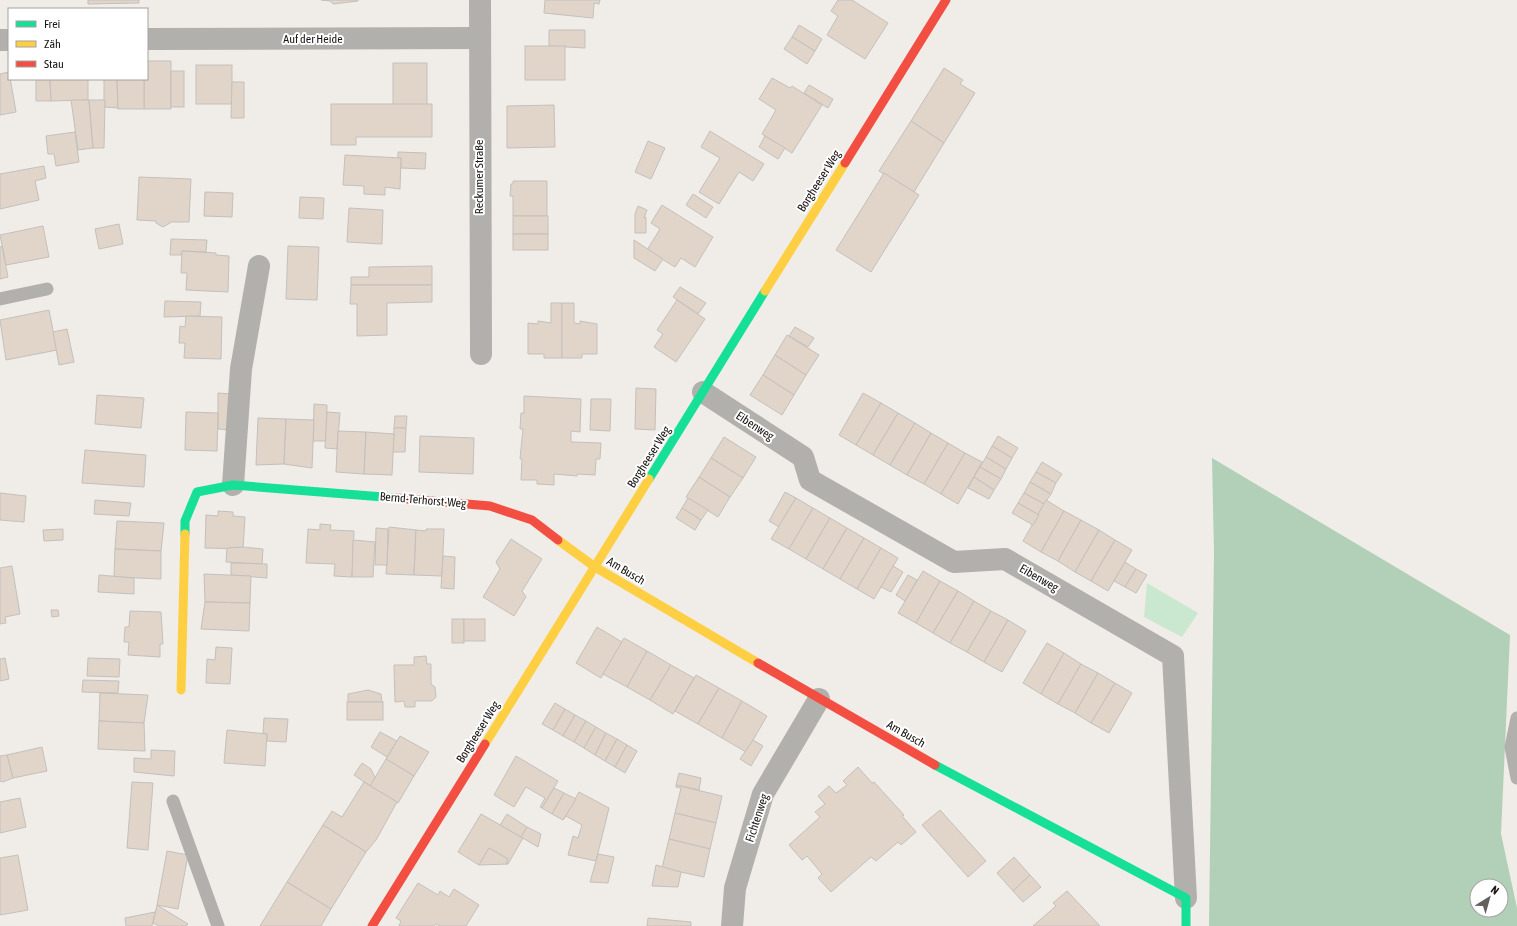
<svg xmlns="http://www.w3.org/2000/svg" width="1517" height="926" viewBox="0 0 1517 926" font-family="'Asap Condensed',sans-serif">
	<rect width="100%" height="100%" fill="#f0ece7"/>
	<polygon fill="#c9e8cf" points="1147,583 1198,613 1182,637 1144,617"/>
	<path fill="#b1d0b7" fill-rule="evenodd" d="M1212,458L1510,635L1501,834L1517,908V926H1209L1214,552ZM1477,886H1501V910H1477Z"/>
	<g fill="#e1d4c9" stroke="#c3c0bd">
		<polygon points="88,0 139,0 139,3 88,4"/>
		<polygon points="321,0 358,0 358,1 333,4 330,1"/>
		<polygon points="545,0 600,0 599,4 594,3 593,18 544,13"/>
		<polygon points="838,0 852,0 888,23 865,59 827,35 838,16 831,11"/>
		<polygon points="799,25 822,39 815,51 792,37"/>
		<polygon points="549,30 585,30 585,48 549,46"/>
		<polygon points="792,37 815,51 807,64 784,49"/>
		<rect x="525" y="46" width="40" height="34"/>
		<polygon points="147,61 171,61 171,109 144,109 144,79 147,79"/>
		<rect x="393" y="63" width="34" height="42"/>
		<rect x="196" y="65" width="36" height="39"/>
		<polygon points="944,68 963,80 960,84 975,93 944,143 911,121"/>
		<rect x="171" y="71" width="13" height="36"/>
		<polygon points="9,72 16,112 0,115 0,74"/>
		<polygon points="772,78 790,88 792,86 822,105 792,153 762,134 776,110 759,99"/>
		<polygon points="36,79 50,79 51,101 36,101"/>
		<polygon points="50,79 88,79 88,100 51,101"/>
		<polygon points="104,79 117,79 118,108 104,107"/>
		<polygon points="117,79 144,79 144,109 118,109"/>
		<polygon points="232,82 244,82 244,118 231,118"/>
		<polygon points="809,85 833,99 828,108 804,93"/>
		<polygon points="71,100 89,100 93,148 78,150"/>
		<polygon points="89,100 105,100 104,148 93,148"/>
		<polygon points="331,104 432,104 432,137 356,137 356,145 331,145"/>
		<polygon points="554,105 555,147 507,148 507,106"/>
		<polygon points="911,121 944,143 914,192 879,171"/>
		<polygon points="710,131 764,164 753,181 739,172 719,204 699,192 720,158 701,147"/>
		<polygon points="75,132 79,162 56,166 54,154 48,154 46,136"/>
		<polygon points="765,136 785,148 778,159 759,147"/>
		<polygon points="648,141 665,148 651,179 635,172"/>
		<polygon points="398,152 426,153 425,169 401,168 401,158 398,158"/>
		<polygon points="345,155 401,158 400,189 385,187 385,195 364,194 364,186 343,185"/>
		<polygon points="44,166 46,178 35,181 39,200 0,209 0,174"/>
		<polygon points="884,173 919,195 871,272 836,250"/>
		<polygon points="139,177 191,179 189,222 170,222 170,223 163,227 156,223 156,221 137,220"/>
		<polygon points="513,181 547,181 547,216 513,216 513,196 510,196 511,184 513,184"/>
		<polygon points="205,192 233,193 232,217 204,216"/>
		<polygon points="693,194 713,207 706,218 686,205"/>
		<polygon points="300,197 324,198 323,219 299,218"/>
		<polygon points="662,205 713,237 695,267 681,258 675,267 647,250 660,229 651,223"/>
		<polygon points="638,206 647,210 644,218 646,217 646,233 635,233 635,214"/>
		<polygon points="349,208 383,210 382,244 347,242"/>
		<rect x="513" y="216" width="35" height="18"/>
		<polygon points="119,224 123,244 99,249 95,229"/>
		<polygon points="43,226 49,257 6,265 0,235"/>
		<rect x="513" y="234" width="35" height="16"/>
		<polygon points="171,239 207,240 206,252 182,251 181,255 170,255"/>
		<polygon points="634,240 663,259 655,271 634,258"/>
		<polygon points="2,246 8,277 0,279 0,247"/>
		<polygon points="288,246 319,247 317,300 286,299"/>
		<polygon points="182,251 216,253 216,255 229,256 228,292 186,290 187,273 181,273"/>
		<polygon points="432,266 432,285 351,285 351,277 369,277 369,267"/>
		<polygon points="351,285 432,285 432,302 387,303 387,335 357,336 357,304 350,304"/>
		<polygon points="680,287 706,303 698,314 673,297"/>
		<polygon points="677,300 705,319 676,362 654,347 663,334 657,330"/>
		<polygon points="165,301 201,302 200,316 164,317"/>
		<polygon points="551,303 562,303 562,358 544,358 544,354 528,354 528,323 538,324 538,321 551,323"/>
		<polygon points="562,303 574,303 574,323 580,324 580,321 597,324 597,354 582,354 582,358 562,358"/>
		<polygon points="49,310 57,350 6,360 0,320"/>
		<polygon points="186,316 222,317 221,359 184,358 185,343 179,343 180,326 185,327"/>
		<polygon points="795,327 814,338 808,347 789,336"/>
		<polygon points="67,329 74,362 59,365 53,332"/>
		<polygon points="787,335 819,355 806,375 775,355"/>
		<polygon points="775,355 806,375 794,395 763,375"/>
		<polygon points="763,375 794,395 782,415 750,395"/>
		<polygon points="636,388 656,389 655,430 635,429"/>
		<polygon points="218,393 231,394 230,430 218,429"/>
		<polygon points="863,393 881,403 856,445 839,435"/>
		<polygon points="97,395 144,398 141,428 95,424"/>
		<polygon points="524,396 581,399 580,432 571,431 571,442 601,443 600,459 596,459 595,475 577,474 577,476 554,474 554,485 537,484 537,480 521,480 522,459 520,459 523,429 520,429 521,413 524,413"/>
		<polygon points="591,399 611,399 610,431 590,430"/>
		<polygon points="881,403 898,413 873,455 856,445"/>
		<polygon points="314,404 327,405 326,441 313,441"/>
		<polygon points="186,412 218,413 217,451 185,450"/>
		<polygon points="327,412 340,413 337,449 325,448"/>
		<polygon points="898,413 915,423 890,465 873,455"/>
		<polygon points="395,416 407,416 406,428 394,428"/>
		<polygon points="258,418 286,419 284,464 256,465"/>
		<polygon points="286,419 314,420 312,468 284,464"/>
		<polygon points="915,423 931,433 907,475 890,465"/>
		<polygon points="394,428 406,428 405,452 393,452"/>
		<polygon points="338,431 366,432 364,474 336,472"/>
		<polygon points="366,432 394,434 392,475 364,474"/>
		<polygon points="931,433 948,443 924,484 907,475"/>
		<polygon points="420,436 474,438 473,474 419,472"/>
		<polygon points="998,436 1018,448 1012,458 992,446"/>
		<polygon points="724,437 756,457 743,478 711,458"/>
		<polygon points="948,443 965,453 941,494 924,484"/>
		<polygon points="992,446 1012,458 1006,469 986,457"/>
		<polygon points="85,450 146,455 144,487 82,483"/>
		<polygon points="965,453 982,462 958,504 941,494"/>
		<polygon points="986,457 1006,469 1001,479 980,467"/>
		<polygon points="711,458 743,478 730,497 699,477"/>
		<polygon points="1042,462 1062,474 1056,483 1036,472"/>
		<polygon points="980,467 1001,479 994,490 974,477"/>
		<polygon points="1036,472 1056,483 1051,494 1030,482"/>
		<polygon points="699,477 730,497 718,517 686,497"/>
		<polygon points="974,477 994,490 989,499 968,488"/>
		<polygon points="1030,482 1051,494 1044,504 1024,493"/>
		<polygon points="785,492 796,498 779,527 769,521"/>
		<polygon points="0,493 26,496 24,522 0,520"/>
		<polygon points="1024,493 1044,504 1039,515 1018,503"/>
		<polygon points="688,498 708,510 701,520 682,508"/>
		<polygon points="796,498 813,508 789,549 771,539"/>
		<polygon points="95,500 131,503 129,516 94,514"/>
		<polygon points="1046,500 1064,511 1041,552 1023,541"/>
		<polygon points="1018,503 1039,515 1033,525 1012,513"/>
		<polygon points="682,508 701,520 695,530 676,518"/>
		<polygon points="813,508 830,518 806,559 789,549"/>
		<polygon points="218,511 233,512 233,516 245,517 243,549 205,548 206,515 218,516"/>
		<polygon points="1064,511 1081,520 1058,561 1041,552"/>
		<polygon points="830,518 847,528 823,569 806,559"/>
		<polygon points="1081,520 1099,530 1075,572 1058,561"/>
		<polygon points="117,521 164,523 161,551 115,549"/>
		<polygon points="320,524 331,525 330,530 354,531 352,577 334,576 335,564 306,563 308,529 320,530"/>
		<polygon points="389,527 416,530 414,575 386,574"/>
		<polygon points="376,528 388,529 387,565 375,565"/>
		<polygon points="847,528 864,538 840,579 823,569"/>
		<polygon points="63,529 63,540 44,541 43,530"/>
		<polygon points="426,529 444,529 442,576 414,575 416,530 426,531"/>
		<polygon points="1099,530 1115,540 1091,581 1075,572"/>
		<polygon points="864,538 881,548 857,589 840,579"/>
		<polygon points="511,539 542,559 522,591 526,597 514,616 483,597 500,569 496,562"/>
		<polygon points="353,540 375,542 373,577 352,577"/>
		<polygon points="1115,540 1132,550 1108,591 1091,581"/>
		<polygon points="243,547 263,549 262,564 226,562 227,548"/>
		<polygon points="881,548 898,558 874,599 857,589"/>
		<polygon points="115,549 161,551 161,579 114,577"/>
		<polygon points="443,556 455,557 454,589 441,588"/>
		<polygon points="1125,562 1136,569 1125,587 1114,581"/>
		<polygon points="231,563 267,564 267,578 231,575"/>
		<polygon points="12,566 20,614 5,617 6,623 0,624 0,568"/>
		<polygon points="893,566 903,572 891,592 881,587"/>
		<polygon points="1136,569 1147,575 1136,593 1125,587"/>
		<polygon points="923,571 940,581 916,623 898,613"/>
		<polygon points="204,574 251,576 250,603 205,602"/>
		<polygon points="99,575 134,578 134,594 98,592"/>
		<polygon points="908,575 917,580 905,601 896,595"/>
		<polygon points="940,581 958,591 933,633 916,623"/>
		<polygon points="958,591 974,601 950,643 933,633"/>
		<polygon points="974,601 991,611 967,652 950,643"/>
		<polygon points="205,602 250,603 249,631 201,629"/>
		<polygon points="51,610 58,610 59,616 52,617"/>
		<polygon points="130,611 161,612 163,644 160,644 160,657 128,655 129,642 124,642 125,627 129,627"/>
		<polygon points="991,611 1008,620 984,662 967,652"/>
		<rect x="452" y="619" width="12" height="24"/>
		<rect x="464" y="619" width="21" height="22"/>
		<polygon points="1008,620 1026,631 1002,672 984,662"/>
		<polygon points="597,627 622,642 601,678 576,663"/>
		<polygon points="624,638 647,651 627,687 603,674"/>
		<polygon points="1047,643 1064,653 1041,694 1023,683"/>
		<polygon points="216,647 232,648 230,684 206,683 207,659 215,660"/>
		<polygon points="647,651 671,665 650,700 627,687"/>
		<polygon points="1064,653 1081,664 1058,704 1041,694"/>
		<polygon points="426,656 427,664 431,664 431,684 435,687 436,697 432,701 415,701 415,707 405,707 404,701 395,702 394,665 414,665 414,657"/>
		<polygon points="5,658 9,679 0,681 0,659"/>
		<polygon points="88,658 120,659 119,677 87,676"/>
		<polygon points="1081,664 1098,673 1075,713 1058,704"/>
		<polygon points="671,665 694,678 673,714 650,700"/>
		<polygon points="1098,673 1115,683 1091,723 1075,713"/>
		<polygon points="696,675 719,688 698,724 675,711"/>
		<polygon points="83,680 119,681 118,693 82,692"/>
		<polygon points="1115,683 1132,693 1109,733 1091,723"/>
		<polygon points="719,688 742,701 722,738 698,724"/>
		<polygon points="368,690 381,694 382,702 348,702 348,694"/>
		<polygon points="100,693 148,695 144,723 99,721"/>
		<polygon points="742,701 767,716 746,752 722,738"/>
		<rect x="347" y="702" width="36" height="18"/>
		<polygon points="555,703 565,709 553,730 542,724"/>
		<polygon points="565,709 575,715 563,736 553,730"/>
		<polygon points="575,715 586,721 574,742 563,736"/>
		<polygon points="264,718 288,719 286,742 267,741 267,734 263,733"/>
		<polygon points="99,721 144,723 145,751 98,749"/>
		<polygon points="586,721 596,727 584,748 574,742"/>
		<polygon points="596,727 606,733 595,755 584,748"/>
		<polygon points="227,730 267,734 265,766 224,763"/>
		<polygon points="380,732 397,741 387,757 371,747"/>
		<polygon points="606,733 617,739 605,761 595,755"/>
		<polygon points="400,736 429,752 414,776 386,759"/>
		<polygon points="617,739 627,745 615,767 605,761"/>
		<polygon points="753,740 763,746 751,766 740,759"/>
		<polygon points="627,745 637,751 625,773 615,767"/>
		<polygon points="42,747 47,771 13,778 7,755"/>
		<polygon points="151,750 175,751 174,776 134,772 134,758 151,759"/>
		<polygon points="7,755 13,778 3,782 0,781 0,756"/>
		<polygon points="516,756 558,781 542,808 540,807 545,798 526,787 514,807 494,795"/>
		<polygon points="386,759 414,776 398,803 370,786"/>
		<polygon points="362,763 371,769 375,778 370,786 354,775"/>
		<polygon points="858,767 872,783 874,782 904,815 902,816 916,832 901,845 898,842 876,861 871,857 831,892 818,878 822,874 807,856 802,860 789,845 820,817 815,812 825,804 818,796 829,786 836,793 847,785 843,781"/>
		<polygon points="679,773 701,778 699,790 676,785"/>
		<polygon points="132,782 153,783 148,850 127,848"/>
		<polygon points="364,782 397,802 376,840 366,852 323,825 332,811 342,817"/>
		<polygon points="676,785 722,796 716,823 675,813 681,788 676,787"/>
		<polygon points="554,788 564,793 552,814 542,808"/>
		<polygon points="579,792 609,808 596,861 568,855 573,836 578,838 582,825 566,816 563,820"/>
		<polygon points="564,793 576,799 563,820 552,814"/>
		<polygon points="20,798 26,827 0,833 0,802"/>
		<polygon points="940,810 986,861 968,877 922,825"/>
		<polygon points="675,813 716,823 710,849 669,839"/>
		<polygon points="481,814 523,838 508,864 506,863 508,859 489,848 479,865 458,852"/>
		<polygon points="507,814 527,827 521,837 500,825"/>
		<polygon points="323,825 366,852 331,909 287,882"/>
		<polygon points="527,827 541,834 538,847 521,837"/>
		<polygon points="669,839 710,849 704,877 662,868"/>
		<polygon points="489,848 508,859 506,863 508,864 479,865"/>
		<polygon points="167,851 188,855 178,909 157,905"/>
		<polygon points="598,854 614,857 608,883 590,882"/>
		<polygon points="18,855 28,910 0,915 0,858"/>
		<polygon points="1014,857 1030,875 1013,891 997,873"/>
		<polygon points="656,865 681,872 678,887 652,886"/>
		<polygon points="1030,875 1041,887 1023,902 1013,891"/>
		<polygon points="287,882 331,909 321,926 260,926"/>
		<polygon points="418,883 438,895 440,891 449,897 454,889 479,905 466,926 440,926 436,924 434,926 399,926 401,921 396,918"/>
		<polygon points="1067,891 1100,926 1033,926 1056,906 1053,903"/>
		<polygon points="157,905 188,924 186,926 159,926 153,923"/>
		<polygon points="155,912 152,926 126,926 125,918"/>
		<polygon points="648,918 691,922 691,926 647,926"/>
	</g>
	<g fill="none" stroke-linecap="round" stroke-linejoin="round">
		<g stroke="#b1b0ad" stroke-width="13">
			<polyline points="0,299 47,289"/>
			<polyline points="1517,718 1511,747 1517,778"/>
			<polyline points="173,801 218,926"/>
		</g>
		<g stroke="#b1b0ad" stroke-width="22">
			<polyline points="480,0 481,354"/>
			<polyline points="147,39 479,38"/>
			<polyline points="0,40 9,40"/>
			<polyline points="703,392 803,457 810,480 954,562 1005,559 1173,656 1186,898"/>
			<polyline points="233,485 241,369 259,266"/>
			<polyline points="732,926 735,888 763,794 819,699"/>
		</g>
		<g stroke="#16e098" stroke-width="9">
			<polyline points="649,479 765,291"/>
			<polyline points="185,534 185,521 197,492 233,485 396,498"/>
			<polyline points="935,765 1186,898 1186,926"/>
		</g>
		<g stroke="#ffcf43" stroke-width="9">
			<polyline points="765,291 845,163"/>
			<polyline points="558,540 595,567 758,663"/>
			<polyline points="181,690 185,534"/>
			<polyline points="485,744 649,479"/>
		</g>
		<g stroke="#f24e42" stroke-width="9">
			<polyline points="845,163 946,0"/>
			<polyline points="396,498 490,506 532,520 558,540"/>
			<polyline points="758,663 935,765"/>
			<polyline points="372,926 485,744"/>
		</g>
	</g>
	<g text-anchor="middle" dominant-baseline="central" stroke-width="4" stroke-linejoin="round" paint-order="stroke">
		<g font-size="12" fill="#191613" stroke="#fff">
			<text x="313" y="39">Auf der Heide</text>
			<text transform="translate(479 177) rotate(-90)">Reckumer Straße</text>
			<text transform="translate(819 181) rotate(-58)">Borgheeser Weg</text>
			<text transform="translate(755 426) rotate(33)">Eibenweg</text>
			<text transform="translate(649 457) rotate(-58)">Borgheeser Weg</text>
			<text transform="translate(423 500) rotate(5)">Bernd-Terhorst-Weg</text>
			<text transform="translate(626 571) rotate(31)">Am Busch</text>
			<text transform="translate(1039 578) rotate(30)">Eibenweg</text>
			<text transform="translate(478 732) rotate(-58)">Borgheeser Weg</text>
			<text transform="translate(906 734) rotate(30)">Am Busch</text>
			<text transform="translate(757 818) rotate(-72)">Fichtenweg</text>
		</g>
	</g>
	<rect x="8" y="8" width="140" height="72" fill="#ffffff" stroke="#a3a2a1"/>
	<rect x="16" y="21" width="20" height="6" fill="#16e098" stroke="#a3a2a1"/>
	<text x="44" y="28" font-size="12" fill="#191613">Frei</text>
	<rect x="16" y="41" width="20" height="6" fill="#ffcf43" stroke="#a3a2a1"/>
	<text x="44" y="48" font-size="12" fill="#191613">Zäh</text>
	<rect x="16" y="61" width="20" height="6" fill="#f24e42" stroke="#a3a2a1"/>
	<text x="44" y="68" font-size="12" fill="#191613">Stau</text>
	<g transform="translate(1489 898) rotate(37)"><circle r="19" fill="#ffffff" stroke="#a3a2a1"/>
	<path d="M0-3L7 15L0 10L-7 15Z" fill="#64615d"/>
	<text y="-6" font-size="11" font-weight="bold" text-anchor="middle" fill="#191613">N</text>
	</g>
</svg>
